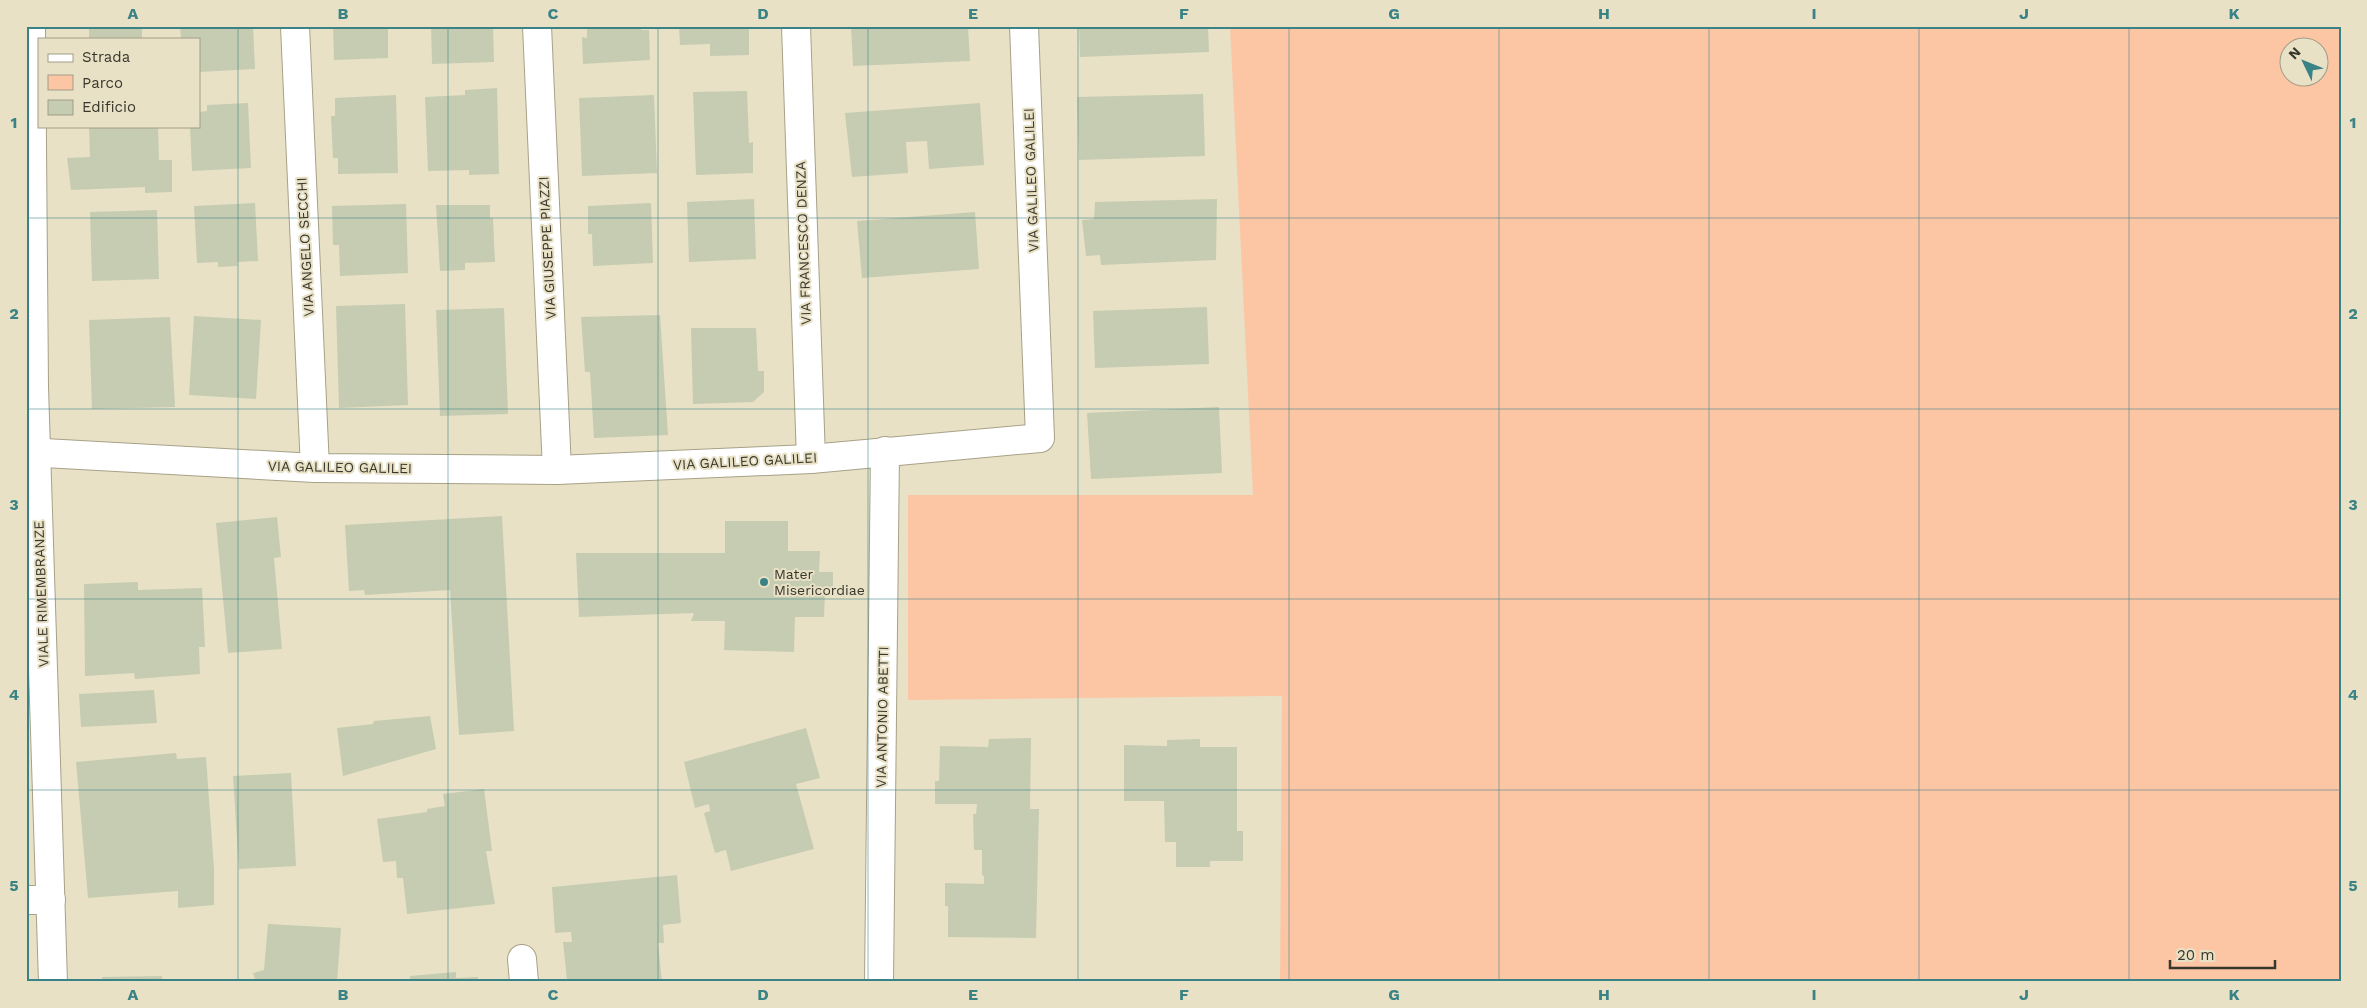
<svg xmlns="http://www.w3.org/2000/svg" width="2367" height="1008" viewBox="0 0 2367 1008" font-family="'Work Sans',sans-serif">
	<rect width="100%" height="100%" fill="#e8e1c6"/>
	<path fill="#fcc6a4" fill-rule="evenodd" d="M1230,26H2341V982H1280L1282,696L908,700V495H1253ZM2290,48H2320V78H2290Z"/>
	<g fill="#c6ccb1">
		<rect x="89" y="26" width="53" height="13"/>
		<polygon points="180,26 253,26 255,69 199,72 199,39 181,39"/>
		<polygon points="333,26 388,26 388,58 334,60"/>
		<polygon points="431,26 493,26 494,62 432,64"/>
		<polygon points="587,26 641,26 641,30 649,30 650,60 583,64 582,37 587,38"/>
		<polygon points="679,26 749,26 749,55 710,56 710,44 680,45"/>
		<polygon points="851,26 968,26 970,61 853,66"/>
		<polygon points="1079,26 1208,26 1209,52 1080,57"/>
		<polygon points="497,88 499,174 469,175 469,170 428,171 425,97 465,95 465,90"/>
		<polygon points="747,91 749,143 753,142 753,173 696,175 693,92"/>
		<polygon points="1203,94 1205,156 1079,160 1077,97"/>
		<polygon points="396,95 398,173 338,174 338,158 333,158 331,116 335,116 335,98"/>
		<polygon points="654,95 657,173 582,176 579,98"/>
		<polygon points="248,103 251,168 192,171 190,126 199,126 199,112 207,111 207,105"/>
		<polygon points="980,103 984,165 929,169 927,141 906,142 908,173 852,177 845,113"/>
		<polygon points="89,126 158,126 159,160 172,160 172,192 145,193 145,187 71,190 67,158 90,157"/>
		<polygon points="754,199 756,259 689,262 687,202"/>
		<polygon points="1217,199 1216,260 1101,265 1100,255 1086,256 1082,220 1094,219 1095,202"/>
		<polygon points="255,203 258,261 237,262 238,266 218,267 218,262 197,263 194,206"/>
		<polygon points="651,203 653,263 593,266 592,234 588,234 588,206"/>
		<polygon points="406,204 408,273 340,276 339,245 333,245 332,206"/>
		<polygon points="436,205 490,205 490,218 493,218 495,262 465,263 465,270 440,271"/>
		<polygon points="157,210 159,279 92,281 90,212"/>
		<polygon points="975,212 979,269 862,278 857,221"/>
		<polygon points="405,304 408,405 339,408 336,306"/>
		<polygon points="1207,307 1209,364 1095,368 1093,311"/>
		<polygon points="504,308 508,414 440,416 436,310"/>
		<polygon points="660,315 668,435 594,438 590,372 585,372 581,317"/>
		<polygon points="194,316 261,320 256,399 189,395"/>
		<polygon points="170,317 175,407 92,409 89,320"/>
		<polygon points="691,328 756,328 758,371 764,371 764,392 753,402 693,404"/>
		<polygon points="1219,407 1222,473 1091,479 1087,413"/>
		<polygon points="502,516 514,731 459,735 450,590 365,595 364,590 349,591 345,525"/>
		<polygon points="277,517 281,557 274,558 282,649 228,653 216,523"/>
		<polygon points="725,521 788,521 788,551 820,551 819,572 833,572 833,591 825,591 824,617 795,617 794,652 724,650 725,621 691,621 694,613 579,617 576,553 725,553"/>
		<polygon points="138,582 138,590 202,588 205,647 199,647 200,674 135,679 134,673 85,676 84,584"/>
		<polygon points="154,690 157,723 81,727 79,694"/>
		<polygon points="430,716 436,749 343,776 337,728 373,724 374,721"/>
		<polygon points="806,728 820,778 796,784 814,849 731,871 726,850 715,853 704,813 710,811 709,804 695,808 684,762"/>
		<polygon points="1031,738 1030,809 1039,809 1036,938 948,937 948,906 945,906 945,883 984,884 984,876 982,875 982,850 974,850 973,814 976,814 977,804 935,804 935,781 939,781 940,746 988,747 989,739"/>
		<polygon points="1200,739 1200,747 1237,747 1237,831 1243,831 1243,861 1210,861 1210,867 1176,867 1176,842 1165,842 1164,801 1124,801 1124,745 1167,746 1167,740"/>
		<polygon points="176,753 177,759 206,757 214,869 214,905 178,908 178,891 88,898 76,762"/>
		<polygon points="291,773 296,866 239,869 233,776"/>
		<polygon points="484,789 492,851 486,851 495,904 407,914 403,878 397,878 396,861 383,862 377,819 427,812 427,809 445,806 443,794"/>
		<polygon points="677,875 681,923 663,925 664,943 658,943 662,982 567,980 563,942 572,942 571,932 555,933 552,887"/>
		<polygon points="268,924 341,928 337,982 256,982 253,973 264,970"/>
		<polygon points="456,972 456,978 478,977 478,982 410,982 410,976"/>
		<polygon points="162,976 162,982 102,982 102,977"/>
	</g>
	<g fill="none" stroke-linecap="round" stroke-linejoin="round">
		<g stroke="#a7a188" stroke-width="30">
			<g id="minor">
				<polyline points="31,26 34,387 53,982"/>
				<polyline points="295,26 315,468"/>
				<polyline points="537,26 557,470"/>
				<polyline points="796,26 811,459"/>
				<polyline points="26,452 315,468 557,470 811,459 1040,438 1024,26"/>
				<polyline points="26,900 51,900"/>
				<polyline points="522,959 524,982"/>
				<polyline points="879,982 885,451"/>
			</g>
		</g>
		<use href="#minor" stroke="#fff" stroke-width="28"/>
	</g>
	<path fill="none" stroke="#398286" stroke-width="1" stroke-opacity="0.55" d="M238,26V982M448,26V982M658,26V982M868,26V982M1078,26V982M1289,26V982M1499,26V982M1709,26V982M1919,26V982M2129,26V982M26,218H2341M26,409H2341M26,599H2341M26,790H2341"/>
	<circle fill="#398286" stroke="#e8e1c6" stroke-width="2" cx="764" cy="582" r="5"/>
	<g text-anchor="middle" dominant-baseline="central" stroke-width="4" stroke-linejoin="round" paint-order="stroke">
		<g font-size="14" fill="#39372c" stroke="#e8e1c6">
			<text transform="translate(1031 180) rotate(-92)">VIA GALILEO GALILEI</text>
			<text transform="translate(803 243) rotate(-92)">VIA FRANCESCO DENZA</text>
			<text transform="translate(305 247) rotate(-93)">VIA ANGELO SECCHI</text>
			<text transform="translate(547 248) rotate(-93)">VIA GIUSEPPE PIAZZI</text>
			<text transform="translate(745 461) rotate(-3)">VIA GALILEO GALILEI</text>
			<text transform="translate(340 467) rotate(1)">VIA GALILEO GALILEI</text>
			<text transform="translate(41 594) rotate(-92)">VIALE RIMEMBRANZE</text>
			<text transform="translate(882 717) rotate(-89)">VIA ANTONIO ABETTI</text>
		</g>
		<g font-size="14" fill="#39372c" stroke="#e8e1c6" text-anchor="start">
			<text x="774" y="574">Mater<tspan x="774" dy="16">Misericordiae</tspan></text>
		</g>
	</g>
	<rect width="2367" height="1008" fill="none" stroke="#e8e1c6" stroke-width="55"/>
	<rect x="38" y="38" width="162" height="90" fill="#e8e1c6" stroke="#a29d88"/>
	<rect x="48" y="54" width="25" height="8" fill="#ffffff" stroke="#a29d88"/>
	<text x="82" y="62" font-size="15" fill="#39372c">Strada</text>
	<rect x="48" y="75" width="25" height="15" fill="#fcc6a4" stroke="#a29d88"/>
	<text x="82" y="88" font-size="15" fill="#39372c">Parco</text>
	<rect x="48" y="100" width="25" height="15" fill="#c6ccb1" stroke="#a29d88"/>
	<text x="82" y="112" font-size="15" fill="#39372c">Edificio</text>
	<g transform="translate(2304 62) rotate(313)"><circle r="24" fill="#e8e1c6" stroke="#a29d88"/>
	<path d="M0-4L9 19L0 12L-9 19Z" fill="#398286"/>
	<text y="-8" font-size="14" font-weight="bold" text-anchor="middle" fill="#39372c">N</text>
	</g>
	<path d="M2170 960v8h105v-8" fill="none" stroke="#39372c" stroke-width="2.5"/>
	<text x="2177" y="960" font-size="15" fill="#39372c" stroke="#e8e1c6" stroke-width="4" paint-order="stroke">20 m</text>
	<rect x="28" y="28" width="2312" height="952" fill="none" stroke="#398286" stroke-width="2"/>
	<g font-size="16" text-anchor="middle" font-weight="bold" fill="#398286">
		<text x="133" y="19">A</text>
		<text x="343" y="19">B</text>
		<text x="553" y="19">C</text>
		<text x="763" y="19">D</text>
		<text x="973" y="19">E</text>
		<text x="1184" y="19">F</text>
		<text x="1394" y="19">G</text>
		<text x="1604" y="19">H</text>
		<text x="1814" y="19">I</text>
		<text x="2024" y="19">J</text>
		<text x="2234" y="19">K</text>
		<text x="14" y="128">1</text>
		<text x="2353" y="128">1</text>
		<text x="14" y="319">2</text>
		<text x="2353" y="319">2</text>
		<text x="14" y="510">3</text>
		<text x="2353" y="510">3</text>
		<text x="14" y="700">4</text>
		<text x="2353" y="700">4</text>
		<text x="14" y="891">5</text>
		<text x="2353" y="891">5</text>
		<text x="133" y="1000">A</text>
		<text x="343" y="1000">B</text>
		<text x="553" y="1000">C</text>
		<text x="763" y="1000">D</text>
		<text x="973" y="1000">E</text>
		<text x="1184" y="1000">F</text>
		<text x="1394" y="1000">G</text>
		<text x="1604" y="1000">H</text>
		<text x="1814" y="1000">I</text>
		<text x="2024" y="1000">J</text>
		<text x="2234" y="1000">K</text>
	</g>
</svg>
